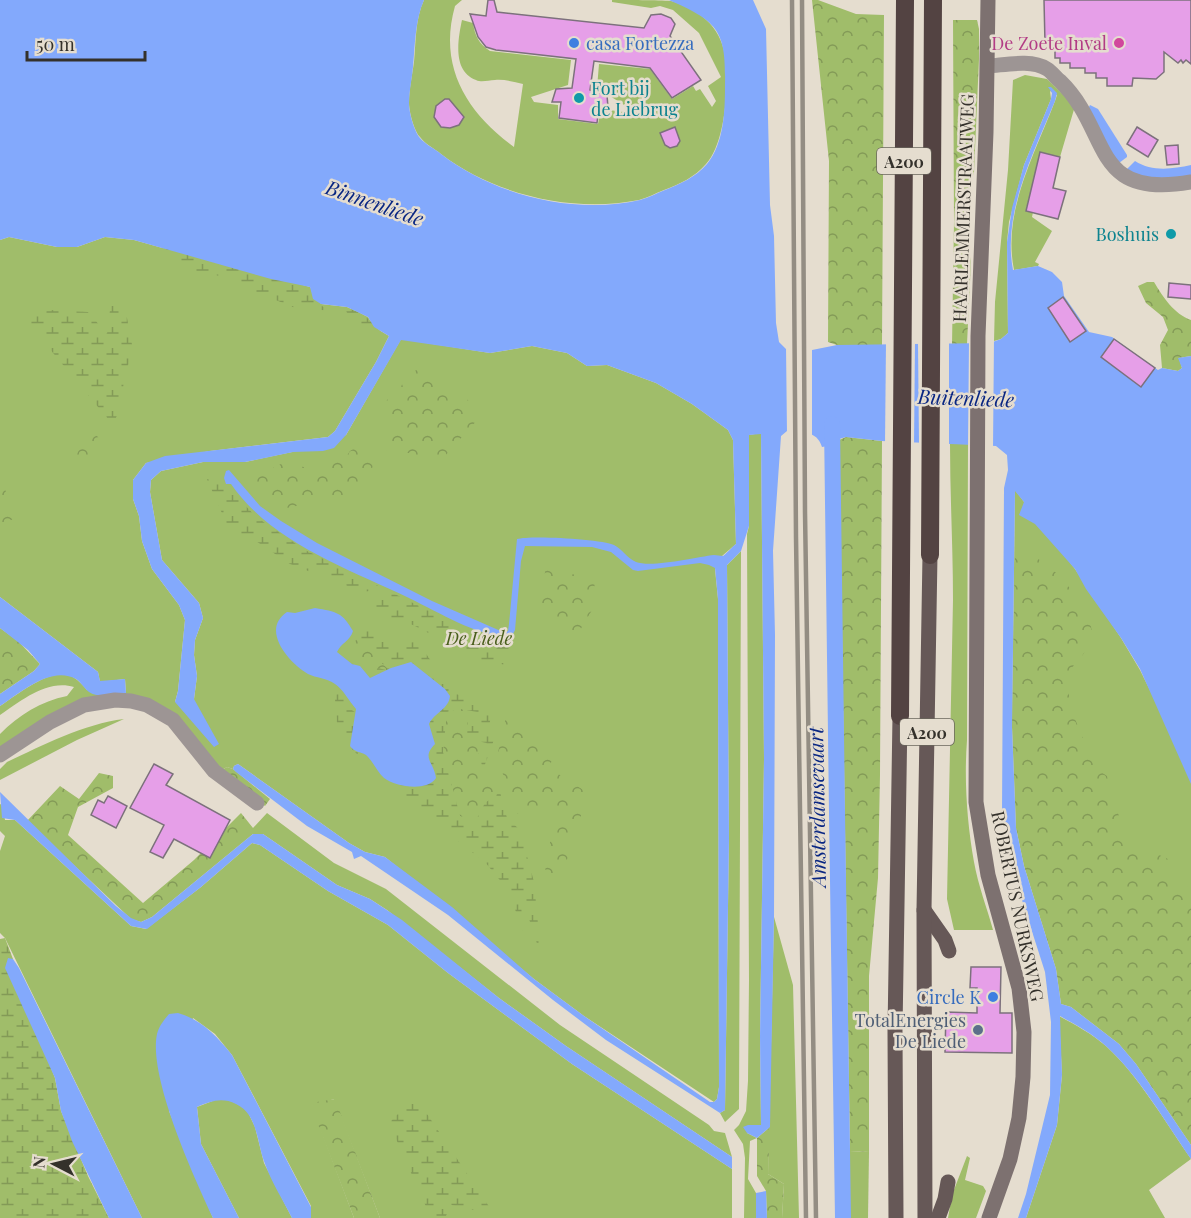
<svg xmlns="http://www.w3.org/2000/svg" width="1191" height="1218" viewBox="0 0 1191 1218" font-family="'Playfair Display',serif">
	<defs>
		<pattern id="forest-crowns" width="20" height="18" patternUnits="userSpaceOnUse" patternTransform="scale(1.5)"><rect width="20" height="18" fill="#a0bd6a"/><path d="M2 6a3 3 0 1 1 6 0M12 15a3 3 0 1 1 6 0" fill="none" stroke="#839a57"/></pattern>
		<pattern id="wetland-marsh" width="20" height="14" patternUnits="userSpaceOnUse" patternTransform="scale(1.5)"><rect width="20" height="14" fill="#a0bd6a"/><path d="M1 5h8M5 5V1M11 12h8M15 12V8" fill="none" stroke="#839a57"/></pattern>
	</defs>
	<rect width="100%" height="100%" fill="#e5ddcf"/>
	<g fill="#a0bd6a">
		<path d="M424,0H462L455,6C438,66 466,112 514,147L523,84C514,82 504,79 495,80C488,80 482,83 476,80C452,71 458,39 462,20L473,23C475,36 479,44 490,51L571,60L568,85L531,97L534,102L558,105V119L598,124L601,109L624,112L629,108L597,88L599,64L650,69L672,99L693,86L696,91L700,89L712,107L716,101L708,86L721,77L699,33L673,10L660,6L651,8L612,2V0C627,0 658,0 671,1C699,9 720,26 725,55C729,84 726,142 706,164C695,177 680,184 664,190C656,193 647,198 639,200C572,213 495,195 441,154C435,149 425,144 420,137C414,131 409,111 409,103C409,90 412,76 414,62C416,42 415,19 424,0Z"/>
		<path d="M1025,75L1047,79L1075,106L1060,157L1040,152L1026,210L1033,212L1032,217L1052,231L1035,262L1039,264L1038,266L1014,270C1002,211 1035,154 1055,101L1057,95L1050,91L1051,99L1024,165L1009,222L1007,242L1008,333L1001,339L994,341L995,302L1008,170L1013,80Z"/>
		<path d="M9,237L57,247H77L105,237L134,240L184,254L321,304L347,307L368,317L374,327L389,336L376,362L335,431L328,437L210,451L146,463L133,480V499L139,516L142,541L152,569L179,605L185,620L178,691L175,702L194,699L197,676L194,655L195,640L203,618L199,603L162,560L150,492L151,480L161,471L203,462H245L292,452L346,435L401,339L490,353L532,346L567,353L587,366L607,365L656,383L692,404L728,430L733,440L736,544L722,556L715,569L718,599L719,1087L717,1099L714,1102L584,1016L534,979L385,857L365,852L349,843L238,764L234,766L233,769L227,767L220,771L159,705L91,706L0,749V734C19,715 41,701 67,696L74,687C47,679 21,701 0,715V706C15,696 45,672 64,674C74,675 81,683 87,690L126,693L125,679L100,682L98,672L0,597V240Z"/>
		<polygon points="761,433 764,759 760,1037 761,1125 748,1125 747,1133 757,1138 750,1141 748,1179 756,1193 756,1218 744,1218 745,1158 743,1144 734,1130 739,1125 746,1111 748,1081 749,980 747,534 749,526 749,435"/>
		<path d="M950,444H968L967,740C964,780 967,823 974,862C978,885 987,908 993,930H954L947,899L953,600C953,548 950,496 950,444Z"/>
		<polygon points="1015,490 1075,569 1121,638 1140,670 1191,773 1191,1141 1012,727"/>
		<polygon points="741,551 739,1109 725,1122 720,1113 725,1110 729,838 727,565"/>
		<path d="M124,719L77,740L0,780V769L7,762C43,745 84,724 124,719Z"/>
		<polygon points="0,804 2,805 5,820 15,820 131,926 146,929 201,887 252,843 260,845 328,891 388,925 448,973 572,1064 732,1169 732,1218 380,1218 334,1099 312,1106 354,1218 311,1218 311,1206 232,1055 215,1034 193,1018 169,1111 213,1218 142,1218 5,938 0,933 0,851 5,836 0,831"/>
		<polygon points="267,813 334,863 386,889 560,1025 709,1125 714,1131 725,1133 732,1157 566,1046 499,998 387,910 370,899 337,885 263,834 253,834 253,828"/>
		<polygon points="774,917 793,985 799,1218 782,1218 784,1184 768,1174"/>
		<path d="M1059,1016C1076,1025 1092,1034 1106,1046C1138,1075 1166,1123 1191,1159L1149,1190L1165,1218H1026L1057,1125L1062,1075Z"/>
		<polygon points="215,1100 229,1100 246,1108 255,1127 264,1163 292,1218 239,1218 201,1144 197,1107"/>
		<polygon points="850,1151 869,1152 868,1218 850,1218"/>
		<polygon points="967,1156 970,1158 965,1180 983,1186 986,1191 976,1218 948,1218 952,1195"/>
	</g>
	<g fill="url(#forest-crowns)">
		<polygon points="812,0 818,0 856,14 884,15 882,345 837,345 828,342 829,161"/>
		<polygon points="953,20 977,20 979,29 979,59 974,172 969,189 967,243 971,261 967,344 952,345 954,221"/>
		<path d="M1147,282H1154C1163,297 1174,314 1191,320V356L1179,358L1182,368L1178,371L1162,368L1160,345L1168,330L1163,317L1146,303L1138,286Z"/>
		<path d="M423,368C429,373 435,379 442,383C459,394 471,397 479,418L445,456L434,461H427L412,453H389L383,446L386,433L392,422L382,409C387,399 390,394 400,390C404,377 410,371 423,368Z"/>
		<polygon points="90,426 107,450 90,461 75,458"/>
		<polygon points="846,437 882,441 880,775 878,878 869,976 869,1152 850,1151 839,440"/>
		<path d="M362,444L376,458L371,471L363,475C360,482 361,491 354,496C347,502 324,499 313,501C302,502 293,510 282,507C269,504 260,496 250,488L249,480L287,461L320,473H326L333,462L344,460L350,451Z"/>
		<polygon points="0,479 18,517 0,525"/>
		<path d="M1032,555C1056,570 1069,583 1082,608C1087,616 1092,625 1092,634C1091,651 1073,664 1065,677L1073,714L1095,768L1107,776L1126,840L1168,859L1174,883L1191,888V1145L1136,1064L1119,1044L1071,1007L1061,1004L1056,969L1024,866L1016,828L1012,727L1015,557Z"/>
		<polygon points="546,566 595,581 592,610 576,637 538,615"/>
		<polygon points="0,628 18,641 40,664 34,671 0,694"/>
		<polygon points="357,639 392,672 368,681 362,671 359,658 345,662 349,648"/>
		<polygon points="461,709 478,712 487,743 475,758 489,772 500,792 485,803 474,823 460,816 443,752 447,712"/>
		<polygon points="506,717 557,747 549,768 588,793 561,879 545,871 556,809 517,814 497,757"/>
		<polygon points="227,767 233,769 270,799 265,806 220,771"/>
		<polygon points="99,773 113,776 113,788 78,807 68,835 143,903 194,860 241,813 253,828 253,834 152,917 141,922 131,919 27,821 60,786 79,799"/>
		<polygon points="335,1099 380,1218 354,1218 311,1106 317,1102"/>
		<polygon points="770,1127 768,1174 784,1184 782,1218 767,1218 766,1191 757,1176 757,1138"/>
	</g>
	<g fill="url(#wetland-marsh)">
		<path d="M156,243L310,287L323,307C351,306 362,310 380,331L371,333L345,311L298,309L256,292L226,277L192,271Z"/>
		<polygon points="111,302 127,318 133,350 124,377 122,403 113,425 24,318 50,310 88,312 107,334"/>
		<polygon points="206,477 229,488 256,517 305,550 464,628 512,643 508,665 485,662 413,625 380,618 374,602 384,596 375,590 363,592 290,564 253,539 232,536"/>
		<polygon points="369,627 388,644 418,642 431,661 426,669 414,663 406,672 425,679 432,672 460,696 483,704 491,715 489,727 495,737 484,767 475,758 487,743 467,739 468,718 477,712 461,709 447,712 443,752 460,816 475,822 485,803 500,792 507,818 520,830 534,882 541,956 520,891 523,931 508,890 485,862 433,822 398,788 407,780 378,706 346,685 348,708 360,715 355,729 358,755 338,735 335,699 345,662 360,666 369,680 378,668 390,671 357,639"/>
		<polygon points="5,938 13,959 8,959 55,1078 61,1111 88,1176 109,1218 0,1218 0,939"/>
		<polygon points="415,1096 494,1214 451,1205 445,1218 431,1218 389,1123"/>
	</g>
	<g fill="#83a9fc">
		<path d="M0,0H424C415,20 415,46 413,67C412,79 409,91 409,103C409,112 414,131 420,138C425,144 435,149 441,154C494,195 574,215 640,200C648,198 657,193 665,190C680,184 696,177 707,164C724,143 725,111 725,85C726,31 719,22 669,0H753L766,29L770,205L774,236L776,323L779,342L786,349L812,350L837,345L990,343L1001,339L1008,333L1007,242L1012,208L1024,165L1051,99L1052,93L1048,87H1051L1057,93L1055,101C1034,153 1002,212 1013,270L1038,266L1052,272L1062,282L1064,296L1089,332L1112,337L1158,370L1162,368L1178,371L1182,368L1178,358L1191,356V784L1140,669L1121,638L1086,589L1075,569L1035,524L1019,515L1024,502L1015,491L1012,727L1016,828L1024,866L1056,969L1061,1004L1071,1007L1119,1044L1136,1064L1191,1145V1159C1166,1123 1139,1076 1107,1047C1093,1034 1076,1025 1060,1016L1062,1075L1057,1125L1026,1218H1018L1026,1194L1050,1095L1051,1022L1045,972L1013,872L1002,812L1004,488L1008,470L1007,455L996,446L882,441L846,437L839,439V444L822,447C817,430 802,433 787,431L781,436L773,551L775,635L774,917L770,1127L757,1138L747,1133L743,1127L748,1125H761L760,1037L764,759L761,434L749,435V526L741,551L727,565L729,838L725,1110L720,1113L606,1040L553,1000L448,915L361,856L354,859L352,852L307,826L236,772L233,769L234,766L238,764L349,843L365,852L385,857L452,907L534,979L584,1016L710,1102H714L717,1099L719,1087L718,657V599L715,568L709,565L700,563L638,571L633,570L611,552L592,547L525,546L521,561L515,630L511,638C475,635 442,614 409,598C347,568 272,543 231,484H226L224,478L226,471L229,470L260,506L281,521L317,543L432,601L503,632L508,631L509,624L517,539C530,535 602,539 614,545C622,549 627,558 636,562C652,568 696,557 714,555C717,555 720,556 723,556C725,555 733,546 736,544L733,440L728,430L692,404L656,383L607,365L587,366L567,353L532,346L490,353L401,340L346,435L334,448L323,451L293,452L245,462H203L161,471L151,480L150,492L162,560L199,603L203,618L195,640L194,655L197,676L194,699L219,744L214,747L175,702L178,691L185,620L179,605L152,569L142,541L139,516L133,499V480L146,463L165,456L328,437L335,431L376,362L389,336L374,327L368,317L347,307L321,304L313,299L310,287L271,279L134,240L105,237L77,247H57L9,237L0,240Z"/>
		<polygon points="1090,105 1098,109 1127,155 1127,157 1119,163 1113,155 1088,109"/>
		<path d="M1135,161C1152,172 1172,169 1191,165V176L1164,181L1138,178L1127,169Z"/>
		<path d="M0,597L98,672L100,681L125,679L126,693C114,694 99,699 89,692C84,688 81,682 76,679C51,665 20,693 0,706V694L34,671L40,664L28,650L0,628Z"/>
		<path d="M315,608C337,612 342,612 353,631C350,641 341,643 337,652L352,664L360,666L370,678L391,668L411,662L445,689L450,696C449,709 434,713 429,724L435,744C421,758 434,762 436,778C427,792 396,787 384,778C377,772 373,761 366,755C360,751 355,753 350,746L356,709C349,701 343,689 335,684C327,678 316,678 308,674C289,663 260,630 287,612L295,613Z"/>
		<polygon points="0,792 116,906 131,918 141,922 152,917 253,834 263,834 337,885 370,899 402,920 499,998 566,1046 732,1157 732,1169 572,1064 448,973 388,925 328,891 260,845 252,843 201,887 147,929 131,926 15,820 2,818"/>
		<polygon points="8,958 13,959 19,968 142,1218 109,1218 72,1141 61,1111 55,1078 5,968"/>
		<path d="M178,1013C202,1020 216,1035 232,1055L311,1207V1218H292C283,1200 272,1183 265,1164C257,1144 258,1114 236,1104C222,1097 211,1101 197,1107L201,1144L239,1218H213C194,1177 148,1077 157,1034C159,1026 164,1020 169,1014Z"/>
		<polygon points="766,1191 767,1218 756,1218 756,1193"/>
	</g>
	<g fill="#e5ddcf">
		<polygon points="994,338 993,448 968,447 969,341 989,341"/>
		<polygon points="886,342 915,342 914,445 885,444"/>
		<polygon points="918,342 949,342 949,447 919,445"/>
		<polygon points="786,346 812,347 812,438 809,437 809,435 787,434"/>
	</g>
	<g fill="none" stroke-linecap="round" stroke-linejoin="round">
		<path stroke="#83a9fc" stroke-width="16" d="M832,424C834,689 840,953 843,1218"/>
	</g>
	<g fill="#e69fe8" stroke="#7c717c" stroke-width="1.5">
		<polygon points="488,0 494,0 497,12 644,28 651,15 661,14 671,18 675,24 670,36 701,80 672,98 650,68 594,61 590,90 607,95 608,108 599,107 597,123 559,118 561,102 552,102 556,89 572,88 576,59 496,50 486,47 478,37 470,14 486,16"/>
		<polygon points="1044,0 1191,0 1191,64 1186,60 1183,63 1181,60 1178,63 1164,52 1164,72 1156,79 1133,78 1132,86 1107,86 1107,78 1096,78 1096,73 1085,73 1085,68 1070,68 1070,63 1060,63 1060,58 1055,58 1055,48 1050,47 1050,43 1045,43"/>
		<polygon points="445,99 449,99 464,117 459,125 450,128 441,127 434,117 436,106"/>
		<polygon points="675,127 680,141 677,146 670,148 665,145 660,133"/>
		<polygon points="1137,127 1158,140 1148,157 1127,144"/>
		<polygon points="1178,145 1179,164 1167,165 1165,146"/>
		<polygon points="1040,152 1060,157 1053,188 1066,191 1058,219 1026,211"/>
		<polygon points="1169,283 1191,285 1191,299 1168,297"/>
		<polygon points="1063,297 1086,331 1070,342 1048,308"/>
		<polygon points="1114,339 1155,368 1141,387 1101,357"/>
		<polygon points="154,764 173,774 166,785 230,820 210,858 174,839 163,858 150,852 164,825 130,808"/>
		<polygon points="108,796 127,806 116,828 91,815 98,800 104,803"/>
		<polygon points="971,967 1001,967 1000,1013 1012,1013 1012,1053 945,1052 946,1012 977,1013 977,988 970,988"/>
	</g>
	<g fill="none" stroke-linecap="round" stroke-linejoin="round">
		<g stroke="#9d9594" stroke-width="15">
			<path d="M988,66C1005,65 1031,59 1047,69C1052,72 1056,78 1060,81C1112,131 1089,200 1191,182"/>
			<polyline points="0,755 50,722 84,705 115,700 131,701 147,705 173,720 214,771 257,803"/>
		</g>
		<polyline stroke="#7d7170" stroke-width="15" points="988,0 986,132 978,336 976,802 988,875 1019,988 1024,1032 1023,1077 1019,1118 1010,1159 989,1218"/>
		<g stroke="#665857" stroke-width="15">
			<polyline points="924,910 945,940 949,951"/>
			<polyline points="896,1218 895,1031 900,716"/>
			<polyline points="925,1218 924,910 930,555"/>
			<polyline points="938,1218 945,1199 948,1182"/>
		</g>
		<g stroke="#534342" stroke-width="18">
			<polyline points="930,555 933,0"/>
			<polyline points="900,716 905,0"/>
		</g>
		<g stroke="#938d83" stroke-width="4.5">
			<polyline points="792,0 796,537 806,1218"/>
			<polyline points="802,0 805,512 816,1218"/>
		</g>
	</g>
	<g fill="#3f7fe0" stroke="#e5ddcf" stroke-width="2">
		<circle cx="574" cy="43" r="6"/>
		<circle cx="993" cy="997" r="6"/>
	</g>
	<circle fill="#d1479c" stroke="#e5ddcf" stroke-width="2" cx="1119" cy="43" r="6"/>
	<g fill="#0f9aa8" stroke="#e5ddcf" stroke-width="2">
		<circle cx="579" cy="98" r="6"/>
		<circle cx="1171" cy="234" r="6"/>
	</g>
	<circle fill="#5c6f8a" stroke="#e5ddcf" stroke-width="2" cx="978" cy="1030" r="6"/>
	<g text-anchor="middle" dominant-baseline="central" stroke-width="5" stroke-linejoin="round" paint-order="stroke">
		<g fill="#e5ddcf" stroke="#69655c" stroke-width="1.5">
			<rect x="877" y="148" width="54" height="26" rx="4.5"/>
			<rect x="900" y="719" width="54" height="26" rx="4.5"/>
		</g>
		<g font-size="16" font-weight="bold" fill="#34312b">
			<text x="904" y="161">A200</text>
			<text x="927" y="732">A200</text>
		</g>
		<g font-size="18" fill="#366cbe" stroke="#e5ddcf" text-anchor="start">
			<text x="586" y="43">casa Fortezza</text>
			<text x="981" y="997" text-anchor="end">Circle K</text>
		</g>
		<g font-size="18" fill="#b23c85" stroke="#e5ddcf" text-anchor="end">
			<text x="1107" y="43">De Zoete Inval</text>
		</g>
		<g font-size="18" fill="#0d838f" stroke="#e5ddcf" text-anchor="start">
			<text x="591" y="88">Fort bij<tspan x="591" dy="21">de Liebrug</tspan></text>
			<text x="1159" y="234" text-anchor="end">Boshuis</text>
		</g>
		<g font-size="18" fill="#34312b" stroke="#e5ddcf">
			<text transform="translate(963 208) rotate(-88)">HAARLEMMERSTRAATWEG</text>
			<text transform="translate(1018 906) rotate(78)">ROBERTUS NURKSWEG</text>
		</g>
		<g font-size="18" font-style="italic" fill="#495e1b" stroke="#e5ddcf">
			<text x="479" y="638">De Liede</text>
		</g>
		<g font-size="18" fill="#4e5e75" stroke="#e5ddcf" text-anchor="end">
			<text x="966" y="1020">TotalEnergies<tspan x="966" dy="21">De Liede</tspan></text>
		</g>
		<g font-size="20" font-style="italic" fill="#092682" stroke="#e5ddcf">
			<text transform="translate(375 202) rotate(19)">Binnenliede</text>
			<text transform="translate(966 397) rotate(2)">Buitenliede</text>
			<text transform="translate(816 807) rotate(-91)">Amsterdamsevaart</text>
		</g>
	</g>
	<g transform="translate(54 1164) rotate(277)" stroke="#e5ddcf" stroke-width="4.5" paint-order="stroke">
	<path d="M0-4.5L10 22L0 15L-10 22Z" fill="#34312b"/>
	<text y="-9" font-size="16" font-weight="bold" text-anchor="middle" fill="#34312b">N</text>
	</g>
	<path d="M27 51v9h118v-9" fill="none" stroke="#34312b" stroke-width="3"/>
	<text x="36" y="51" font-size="18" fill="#34312b" stroke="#e5ddcf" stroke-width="4.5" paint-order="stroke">50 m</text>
</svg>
